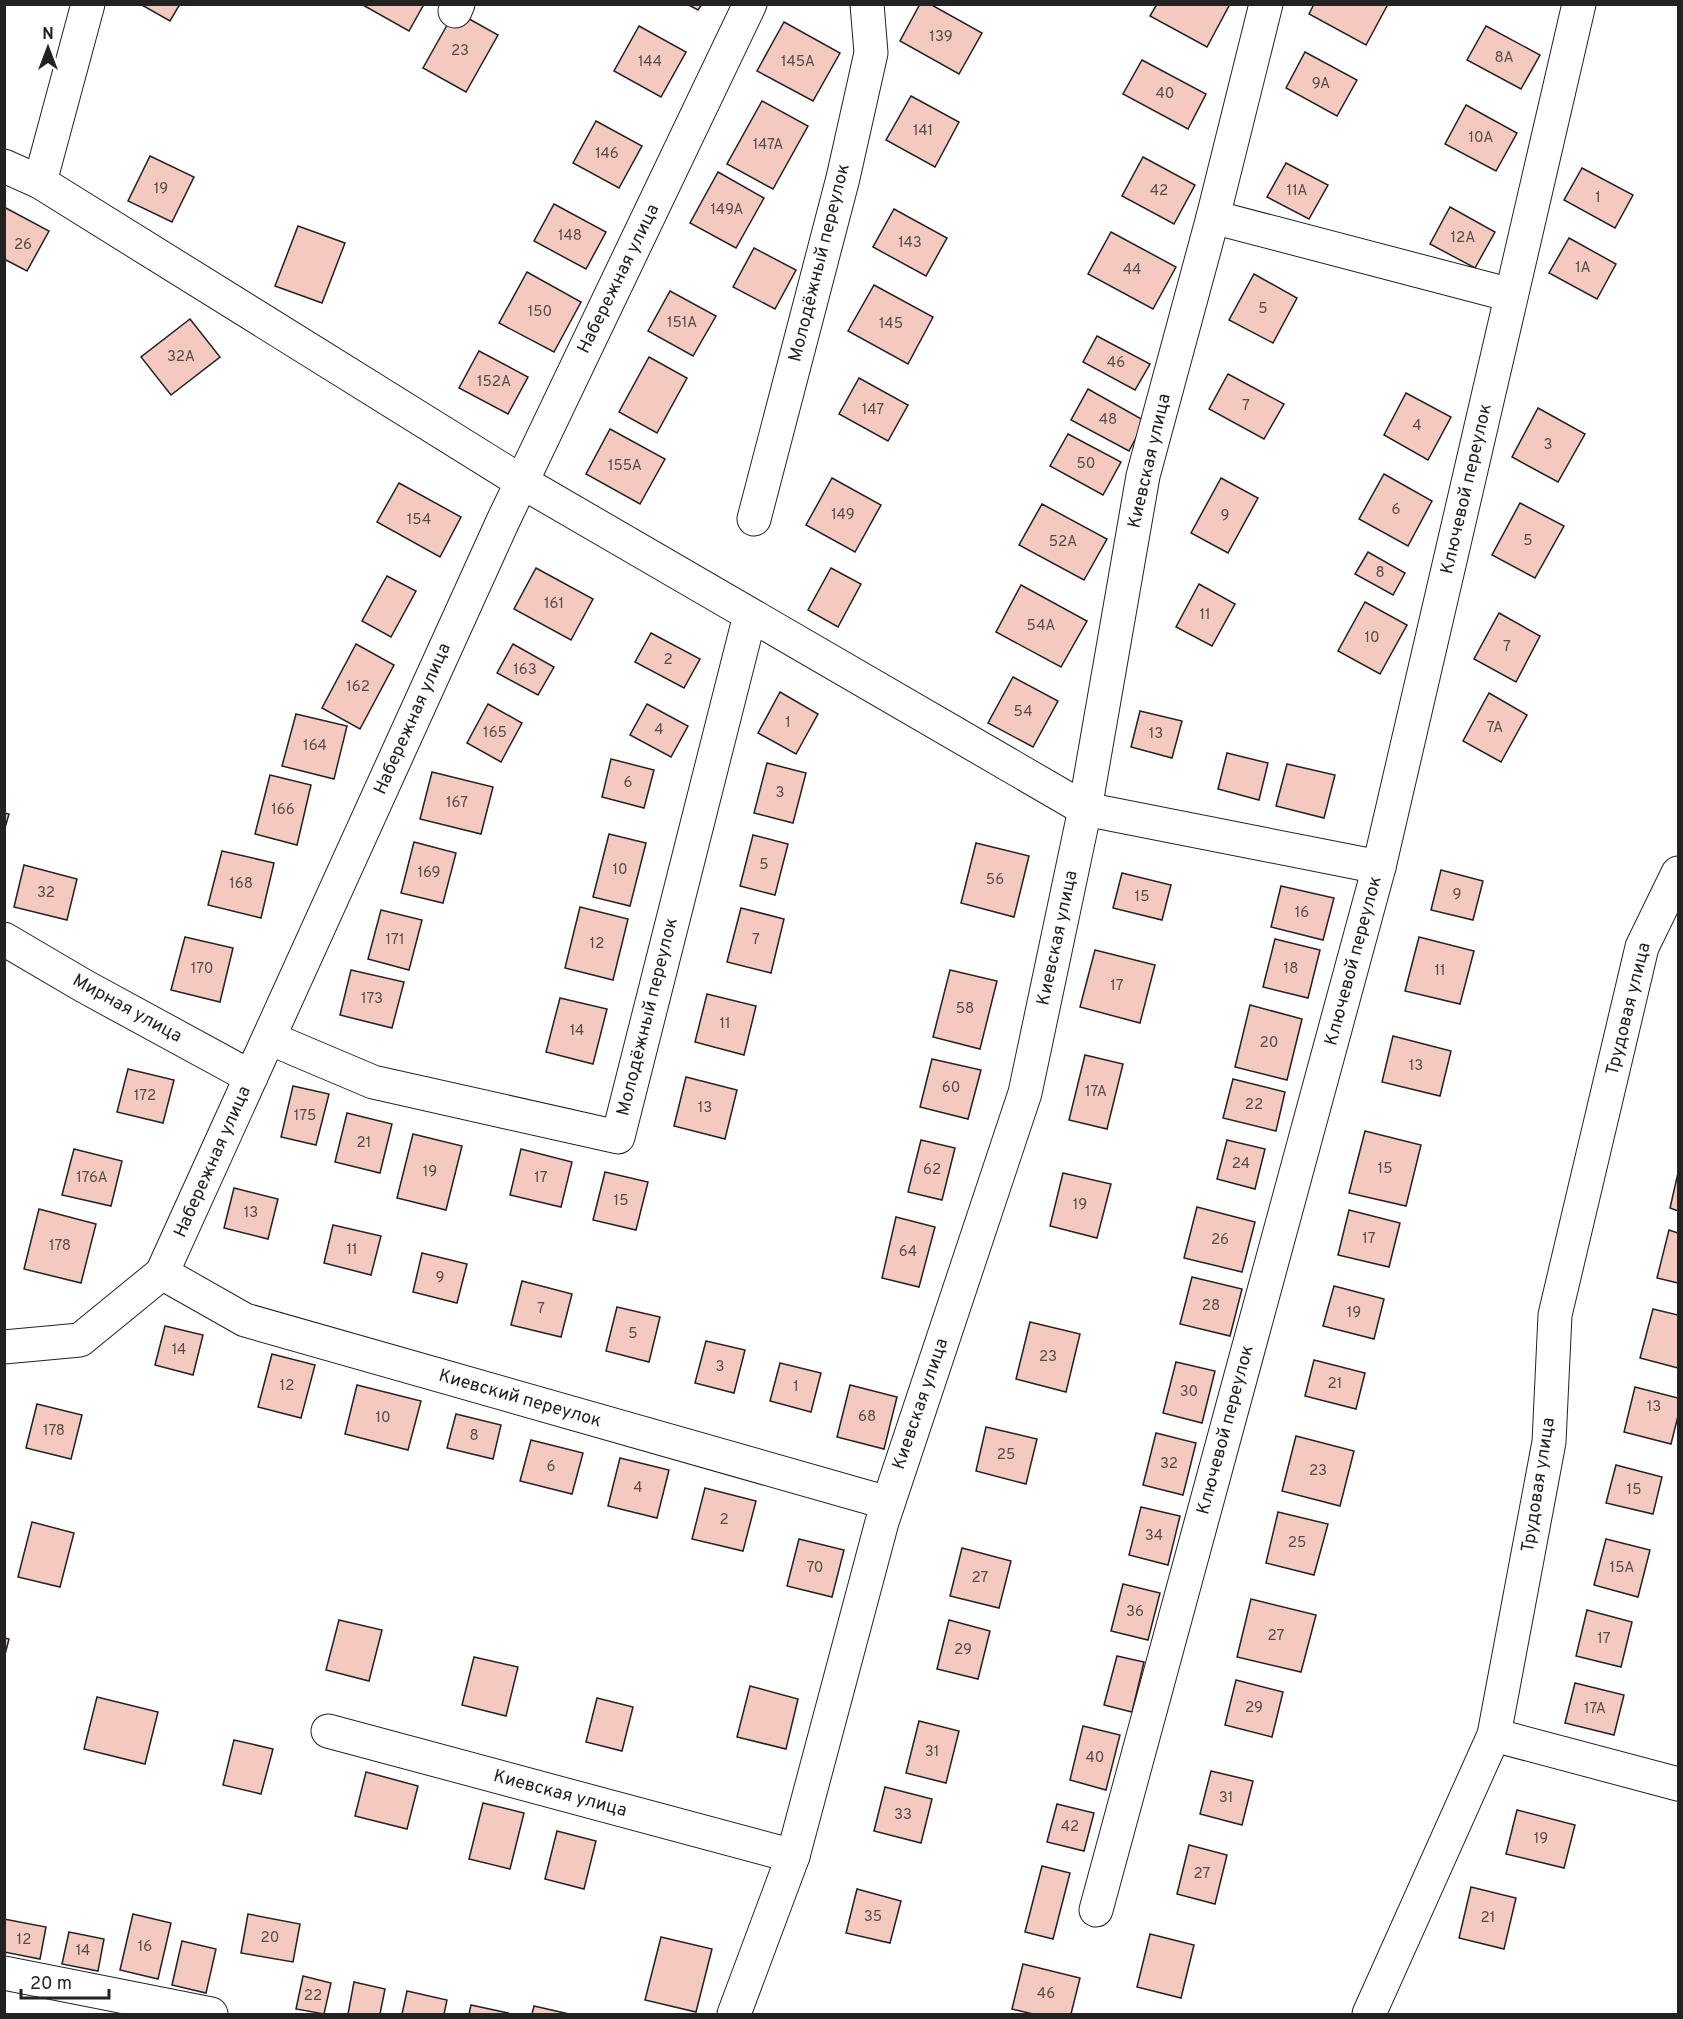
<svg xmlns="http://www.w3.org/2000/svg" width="1683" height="2019" viewBox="0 0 1683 2019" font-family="Overpass,sans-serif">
	<rect width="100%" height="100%" fill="#fff"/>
	<g fill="#f3c9c0" stroke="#222" stroke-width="1.5">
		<polygon points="140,4 180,4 170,21"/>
		<polygon points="361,4 424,4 409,31"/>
		<polygon points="687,4 702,4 698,10"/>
		<polygon points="920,4 930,4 982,33 959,74 900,41"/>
		<polygon points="1157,4 1230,4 1207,47 1150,16"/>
		<polygon points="1314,4 1388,4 1366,45 1309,14"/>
		<polygon points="455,11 498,35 466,92 423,68"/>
		<polygon points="784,22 840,53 813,101 757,71"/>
		<polygon points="639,26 686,52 661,97 614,71"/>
		<polygon points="1486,26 1540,55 1521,89 1467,60"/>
		<polygon points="1305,52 1357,80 1337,116 1286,88"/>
		<polygon points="1142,60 1206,94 1188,129 1123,94"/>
		<polygon points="911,96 959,122 935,167 886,140"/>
		<polygon points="762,101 808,126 773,189 727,164"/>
		<polygon points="1466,105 1517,133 1496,171 1445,144"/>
		<polygon points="596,121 642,146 619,188 573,163"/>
		<polygon points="150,156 194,177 172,222 128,201"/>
		<polygon points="1143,157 1195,185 1174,224 1122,196"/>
		<polygon points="1286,163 1328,185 1309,219 1267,197"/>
		<polygon points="1582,168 1633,195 1615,228 1564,200"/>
		<polygon points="718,172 764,198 736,248 690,223"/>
		<polygon points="554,204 606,232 586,269 534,241"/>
		<polygon points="4,207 49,231 27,271 4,259"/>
		<polygon points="1450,207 1495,232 1475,268 1430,244"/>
		<polygon points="894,209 947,238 926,276 873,247"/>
		<polygon points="298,226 345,243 322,303 275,286"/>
		<polygon points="1111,232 1176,267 1153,309 1088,274"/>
		<polygon points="1569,238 1616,264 1597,299 1549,273"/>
		<polygon points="754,248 796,270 775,309 733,287"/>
		<polygon points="527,272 581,302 554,352 499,323"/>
		<polygon points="1254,274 1297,298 1273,343 1229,320"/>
		<polygon points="874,285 933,317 908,364 848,331"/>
		<polygon points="670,291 716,316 693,356 648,331"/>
		<polygon points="190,319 220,357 171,395 141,357"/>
		<polygon points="1097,336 1150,364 1135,390 1083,362"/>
		<polygon points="479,351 528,377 508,414 459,388"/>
		<polygon points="649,357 687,378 657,433 619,412"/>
		<polygon points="1228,374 1284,404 1264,439 1209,409"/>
		<polygon points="859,378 908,405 888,441 839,414"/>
		<polygon points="1088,389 1145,421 1129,451 1071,420"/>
		<polygon points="1406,393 1451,417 1428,460 1384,435"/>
		<polygon points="1538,408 1585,434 1558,482 1512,457"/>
		<polygon points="610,429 665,459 640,504 586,474"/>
		<polygon points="1068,434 1121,462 1103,495 1050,466"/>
		<polygon points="1384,474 1432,501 1408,546 1359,519"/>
		<polygon points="832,478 881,505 855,552 806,525"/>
		<polygon points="1221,478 1258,498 1228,553 1191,533"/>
		<polygon points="399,483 461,517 440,557 377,522"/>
		<polygon points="1520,503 1564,526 1535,578 1492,555"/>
		<polygon points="1042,504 1107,539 1084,580 1019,545"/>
		<polygon points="1368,552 1405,573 1393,595 1355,574"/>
		<polygon points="536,568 593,599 571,640 514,609"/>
		<polygon points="831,568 861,584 838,627 808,610"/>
		<polygon points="387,576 416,591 391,637 362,621"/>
		<polygon points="1199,584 1235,604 1212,646 1176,627"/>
		<polygon points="1021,585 1087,621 1061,667 996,632"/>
		<polygon points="1365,602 1407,625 1380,674 1338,651"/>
		<polygon points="1499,613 1540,636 1516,682 1474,659"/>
		<polygon points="651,633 700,659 684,688 635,662"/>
		<polygon points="356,644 394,665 360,729 322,708"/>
		<polygon points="513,644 554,667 538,695 497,673"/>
		<polygon points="1013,677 1058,701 1033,747 988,723"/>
		<polygon points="780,692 818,714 796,754 758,733"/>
		<polygon points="1489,693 1527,715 1501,762 1463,741"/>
		<polygon points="488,704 522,723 501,762 467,743"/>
		<polygon points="647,704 688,726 671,757 630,735"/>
		<polygon points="1140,711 1182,721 1172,758 1131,747"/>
		<polygon points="296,714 347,726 334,779 282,766"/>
		<polygon points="1227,753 1268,763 1259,800 1218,789"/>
		<polygon points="611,759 654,770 644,808 602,797"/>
		<polygon points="767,763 806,773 793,823 754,813"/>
		<polygon points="1287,764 1335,775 1324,818 1276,806"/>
		<polygon points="432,772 493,787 481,834 420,819"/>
		<polygon points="270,775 311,785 297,845 255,834"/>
		<polygon points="4,813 9,814 4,831"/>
		<polygon points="609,834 646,843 630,906 593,897"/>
		<polygon points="753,835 788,844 775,895 740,886"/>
		<polygon points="414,842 456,853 443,903 401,893"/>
		<polygon points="976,843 1029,856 1014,917 961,903"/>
		<polygon points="222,851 274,863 261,918 208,905"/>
		<polygon points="24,865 77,879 67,920 14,907"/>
		<polygon points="1441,870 1483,881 1473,920 1431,910"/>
		<polygon points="1122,873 1171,885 1162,920 1113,908"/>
		<polygon points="1281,886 1334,898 1323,940 1271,927"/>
		<polygon points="580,907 628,919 613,980 565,968"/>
		<polygon points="741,908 784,919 771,973 727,962"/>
		<polygon points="381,910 422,920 409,970 368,959"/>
		<polygon points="185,937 233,948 220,1002 171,990"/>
		<polygon points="1419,937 1474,951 1460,1004 1405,991"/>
		<polygon points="1275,939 1320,950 1308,998 1263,987"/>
		<polygon points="1095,950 1155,965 1140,1023 1080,1007"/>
		<polygon points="351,970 404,982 392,1028 340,1015"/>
		<polygon points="950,970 997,981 980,1049 933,1037"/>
		<polygon points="707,994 756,1006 744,1055 695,1042"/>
		<polygon points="560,998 607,1009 593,1064 546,1052"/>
		<polygon points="1250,1005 1302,1019 1287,1080 1235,1067"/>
		<polygon points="1393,1036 1451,1051 1440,1096 1382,1082"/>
		<polygon points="1085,1055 1123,1064 1107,1129 1069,1120"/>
		<polygon points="932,1059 981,1070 968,1119 920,1107"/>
		<polygon points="128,1069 174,1080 163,1123 117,1112"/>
		<polygon points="686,1077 737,1090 725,1139 674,1126"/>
		<polygon points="1233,1079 1285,1092 1276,1131 1223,1118"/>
		<polygon points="293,1086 329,1094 316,1145 281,1137"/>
		<polygon points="347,1113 392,1124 380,1173 335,1162"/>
		<polygon points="1365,1131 1421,1145 1406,1206 1349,1193"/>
		<polygon points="413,1134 462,1146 446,1210 397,1198"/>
		<polygon points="921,1140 955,1148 942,1200 908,1192"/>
		<polygon points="1227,1140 1265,1149 1255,1189 1217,1179"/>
		<polygon points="74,1149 122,1161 111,1206 62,1195"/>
		<polygon points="521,1149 572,1162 561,1207 510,1195"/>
		<polygon points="605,1172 648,1182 636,1230 593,1220"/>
		<polygon points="1063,1173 1111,1184 1097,1238 1050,1226"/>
		<polygon points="1678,1173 1678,1211 1670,1208"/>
		<polygon points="234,1188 278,1199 268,1239 224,1228"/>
		<polygon points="1197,1207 1255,1222 1242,1272 1184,1258"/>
		<polygon points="39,1209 96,1224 81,1283 24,1269"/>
		<polygon points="1349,1210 1400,1223 1389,1267 1338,1255"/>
		<polygon points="896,1217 935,1227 919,1287 882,1278"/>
		<polygon points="333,1225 381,1236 371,1275 324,1263"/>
		<polygon points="1669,1230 1678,1233 1678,1283 1657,1278"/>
		<polygon points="422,1253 467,1264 457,1303 413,1292"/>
		<polygon points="1192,1277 1242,1289 1230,1336 1180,1324"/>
		<polygon points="522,1281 572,1294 561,1337 511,1325"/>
		<polygon points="1334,1286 1384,1299 1374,1339 1323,1326"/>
		<polygon points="617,1307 660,1317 649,1362 606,1351"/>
		<polygon points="1653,1309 1678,1315 1678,1368 1640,1358"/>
		<polygon points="1030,1322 1080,1334 1066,1392 1016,1379"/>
		<polygon points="165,1326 203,1335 193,1375 155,1365"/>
		<polygon points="706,1341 745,1350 734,1393 695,1383"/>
		<polygon points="272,1354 315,1365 301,1418 258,1407"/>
		<polygon points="1314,1360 1365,1373 1356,1409 1305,1396"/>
		<polygon points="1176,1362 1215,1371 1202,1423 1163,1413"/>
		<polygon points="780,1363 821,1373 811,1412 770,1401"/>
		<polygon points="357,1385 421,1401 408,1450 345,1434"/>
		<polygon points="850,1385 897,1397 884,1449 837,1437"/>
		<polygon points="1635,1387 1678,1398 1678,1416 1671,1444 1624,1432"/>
		<polygon points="37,1404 82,1415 71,1459 26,1448"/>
		<polygon points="456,1414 501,1425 493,1459 447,1448"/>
		<polygon points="986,1427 1037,1439 1026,1484 976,1471"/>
		<polygon points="1156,1433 1196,1443 1183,1495 1143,1485"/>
		<polygon points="1296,1436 1354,1451 1340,1506 1282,1491"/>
		<polygon points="531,1440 583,1453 572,1494 520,1481"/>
		<polygon points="620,1458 669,1470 657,1518 608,1506"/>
		<polygon points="1616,1465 1662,1477 1653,1514 1606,1503"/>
		<polygon points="705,1488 756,1501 743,1551 692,1539"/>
		<polygon points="1141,1507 1180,1516 1168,1565 1129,1555"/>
		<polygon points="1278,1512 1328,1524 1314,1575 1266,1563"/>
		<polygon points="32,1522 74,1533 60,1587 18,1577"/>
		<polygon points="799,1539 844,1550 832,1597 787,1586"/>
		<polygon points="1606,1539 1650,1550 1638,1597 1594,1585"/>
		<polygon points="962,1548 1011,1561 999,1608 950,1596"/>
		<polygon points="1123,1584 1160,1593 1148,1640 1111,1631"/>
		<polygon points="1251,1599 1316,1615 1301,1672 1237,1657"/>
		<polygon points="1587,1610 1632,1622 1621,1667 1576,1656"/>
		<polygon points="339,1620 382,1630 369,1681 326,1670"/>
		<polygon points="949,1620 990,1631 978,1679 937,1669"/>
		<polygon points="4,1638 9,1639 4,1658"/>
		<polygon points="1117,1656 1144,1662 1132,1712 1104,1705"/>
		<polygon points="474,1657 518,1667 506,1716 462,1705"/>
		<polygon points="1236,1680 1283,1692 1272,1737 1225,1725"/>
		<polygon points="1575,1683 1624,1695 1614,1735 1565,1723"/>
		<polygon points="750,1686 798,1699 786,1749 737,1737"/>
		<polygon points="97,1697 158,1712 145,1764 84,1749"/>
		<polygon points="597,1698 633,1707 622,1751 586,1742"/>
		<polygon points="919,1721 959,1731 946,1783 906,1773"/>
		<polygon points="1083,1726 1120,1735 1106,1790 1070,1780"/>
		<polygon points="234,1740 273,1749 261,1794 223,1785"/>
		<polygon points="1211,1771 1253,1781 1242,1825 1200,1814"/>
		<polygon points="366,1772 418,1786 407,1829 355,1816"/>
		<polygon points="885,1787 932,1799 921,1843 874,1831"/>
		<polygon points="483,1803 524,1813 510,1869 469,1859"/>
		<polygon points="1057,1804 1094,1813 1084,1851 1047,1842"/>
		<polygon points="1517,1810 1575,1825 1564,1868 1506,1854"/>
		<polygon points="557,1831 596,1841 584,1889 545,1879"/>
		<polygon points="1189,1845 1227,1855 1215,1904 1177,1894"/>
		<polygon points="1042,1866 1070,1873 1053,1939 1025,1932"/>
		<polygon points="1471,1887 1516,1898 1504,1949 1459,1938"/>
		<polygon points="857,1889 901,1901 890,1943 846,1933"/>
		<polygon points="133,1914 171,1923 158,1979 120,1970"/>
		<polygon points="248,1914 300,1924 293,1962 241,1953"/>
		<polygon points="4,1919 46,1927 40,1959 4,1952"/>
		<polygon points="69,1932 104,1939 98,1971 62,1964"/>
		<polygon points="1150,1934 1194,1945 1181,1998 1137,1987"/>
		<polygon points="661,1937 712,1949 696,2012 645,2000"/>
		<polygon points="182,1941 216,1949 206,1993 172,1985"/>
		<polygon points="1023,1964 1080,1978 1071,2014 1033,2014 1012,2009"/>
		<polygon points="303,1976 331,1983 324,2014 296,2009"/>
		<polygon points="354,1982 385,1989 380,2014 348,2014"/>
		<polygon points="407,1991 447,2000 444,2014 402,2014"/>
		<polygon points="471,2005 508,2013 507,2014 469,2014"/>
		<polygon points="534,2006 569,2014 532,2014"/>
	</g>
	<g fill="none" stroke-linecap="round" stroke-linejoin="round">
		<g stroke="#222" stroke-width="35">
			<g id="minor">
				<polyline points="455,11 458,4"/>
				<polyline points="4,166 40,182 522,482 1085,809 1379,867"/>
				<polyline points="40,182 88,4"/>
				<polyline points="1213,217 1511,295"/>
				<polyline points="754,519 843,178 871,53 867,4"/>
				<polyline points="4,939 84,986 251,1077"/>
				<polyline points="269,1038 373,1082 618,1137 750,615"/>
				<polyline points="162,1273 245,1320 888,1503"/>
				<polyline points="4,1347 80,1340 162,1273 503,521 750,4"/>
				<polyline points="328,1731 793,1856"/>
				<polyline points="1494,1735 1678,1784"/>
				<polyline points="1096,1910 1379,867 1579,4"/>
				<polyline points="4,1973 211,2014"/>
				<polyline points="734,2014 793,1856 882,1522 1025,1093 1085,809 1143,476 1213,217 1266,4"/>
				<polyline points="1369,2014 1494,1735 1549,1442 1555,1315 1642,947 1678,873"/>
			</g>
		</g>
		<use href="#minor" stroke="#fff" stroke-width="33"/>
	</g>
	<g text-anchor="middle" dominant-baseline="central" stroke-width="4.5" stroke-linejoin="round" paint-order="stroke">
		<g font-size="15" fill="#564c4a">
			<text x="941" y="37">139</text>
			<text x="460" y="51">23</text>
			<text x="1504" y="58">8А</text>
			<text x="650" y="62">144</text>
			<text x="798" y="62">145А</text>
			<text x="1321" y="84">9А</text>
			<text x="1165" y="94">40</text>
			<text x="923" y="131">141</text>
			<text x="1481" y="138">10А</text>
			<text x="768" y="145">147А</text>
			<text x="607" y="154">146</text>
			<text x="161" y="189">19</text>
			<text x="1159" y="191">42</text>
			<text x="1297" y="191">11А</text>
			<text x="1598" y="198">1</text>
			<text x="727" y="210">149А</text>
			<text x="570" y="236">148</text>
			<text x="1463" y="238">12А</text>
			<text x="910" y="243">143</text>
			<text x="23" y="245">26</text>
			<text x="1583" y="268">1А</text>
			<text x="1132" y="270">44</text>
			<text x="1263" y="309">5</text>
			<text x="540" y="312">150</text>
			<text x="682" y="323">151А</text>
			<text x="891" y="324">145</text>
			<text x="181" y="357">32А</text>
			<text x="1116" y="363">46</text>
			<text x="494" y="382">152А</text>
			<text x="1246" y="406">7</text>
			<text x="873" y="410">147</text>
			<text x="1108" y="420">48</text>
			<text x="1417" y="426">4</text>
			<text x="1548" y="445">3</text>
			<text x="1086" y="464">50</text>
			<text x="625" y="466">155А</text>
			<text x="1396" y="510">6</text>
			<text x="843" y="515">149</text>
			<text x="1225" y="516">9</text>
			<text x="419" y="520">154</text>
			<text x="1528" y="541">5</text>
			<text x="1063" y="542">52А</text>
			<text x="1380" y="573">8</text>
			<text x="554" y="604">161</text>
			<text x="1205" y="615">11</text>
			<text x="1041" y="626">54А</text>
			<text x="1372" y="638">10</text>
			<text x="1507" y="647">7</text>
			<text x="668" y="660">2</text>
			<text x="525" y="670">163</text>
			<text x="358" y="687">162</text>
			<text x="1023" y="712">54</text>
			<text x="788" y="723">1</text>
			<text x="1495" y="728">7А</text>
			<text x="659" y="730">4</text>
			<text x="495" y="733">165</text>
			<text x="1156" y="734">13</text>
			<text x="315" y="746">164</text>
			<text x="628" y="783">6</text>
			<text x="780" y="793">3</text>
			<text x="457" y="803">167</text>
			<text x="283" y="810">166</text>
			<text x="764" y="865">5</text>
			<text x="620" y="870">10</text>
			<text x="429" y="873">169</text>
			<text x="995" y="880">56</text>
			<text x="241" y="884">168</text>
			<text x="46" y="893">32</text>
			<text x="1457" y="895">9</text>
			<text x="1142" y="897">15</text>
			<text x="1302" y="913">16</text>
			<text x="395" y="940">171</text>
			<text x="756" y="940">7</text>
			<text x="597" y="944">12</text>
			<text x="202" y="969">170</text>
			<text x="1291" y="969">18</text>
			<text x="1440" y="971">11</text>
			<text x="1117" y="986">17</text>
			<text x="372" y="999">173</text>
			<text x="965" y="1009">58</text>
			<text x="725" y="1024">11</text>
			<text x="577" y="1031">14</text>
			<text x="1269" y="1043">20</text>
			<text x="1416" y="1066">13</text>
			<text x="951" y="1088">60</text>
			<text x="1096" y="1092">17А</text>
			<text x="145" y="1096">172</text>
			<text x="1254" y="1105">22</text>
			<text x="705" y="1108">13</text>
			<text x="305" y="1116">175</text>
			<text x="364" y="1143">21</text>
			<text x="1241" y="1164">24</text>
			<text x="1385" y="1169">15</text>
			<text x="932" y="1170">62</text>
			<text x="430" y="1172">19</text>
			<text x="92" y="1178">176А</text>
			<text x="541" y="1178">17</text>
			<text x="621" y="1201">15</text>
			<text x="1080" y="1205">19</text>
			<text x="251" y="1213">13</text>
			<text x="1369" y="1239">17</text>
			<text x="1220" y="1240">26</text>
			<text x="60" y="1246">178</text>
			<text x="352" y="1250">11</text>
			<text x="908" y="1252">64</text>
			<text x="440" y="1278">9</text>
			<text x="1211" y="1306">28</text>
			<text x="541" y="1309">7</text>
			<text x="1354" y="1313">19</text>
			<text x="633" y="1334">5</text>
			<text x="179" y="1350">14</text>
			<text x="1048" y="1357">23</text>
			<text x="720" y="1367">3</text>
			<text x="1335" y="1384">21</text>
			<text x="287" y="1386">12</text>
			<text x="796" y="1387">1</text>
			<text x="1189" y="1392">30</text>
			<text x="1654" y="1407">13</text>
			<text x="867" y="1417">68</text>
			<text x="383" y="1418">10</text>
			<text x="54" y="1431">178</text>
			<text x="474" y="1436">8</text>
			<text x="1006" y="1455">25</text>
			<text x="1169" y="1464">32</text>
			<text x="551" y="1467">6</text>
			<text x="1318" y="1471">23</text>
			<text x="638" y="1488">4</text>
			<text x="1634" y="1490">15</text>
			<text x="724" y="1520">2</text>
			<text x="1154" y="1536">34</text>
			<text x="1297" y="1543">25</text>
			<text x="815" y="1568">70</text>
			<text x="1622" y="1568">15А</text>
			<text x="980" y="1578">27</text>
			<text x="1135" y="1612">36</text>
			<text x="1276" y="1636">27</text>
			<text x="1604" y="1639">17</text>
			<text x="963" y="1650">29</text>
			<text x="1254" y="1708">29</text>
			<text x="1595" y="1709">17А</text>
			<text x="932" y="1752">31</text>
			<text x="1095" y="1758">40</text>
			<text x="1226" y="1798">31</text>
			<text x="903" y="1815">33</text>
			<text x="1070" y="1827">42</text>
			<text x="1541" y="1839">19</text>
			<text x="1202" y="1874">27</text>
			<text x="873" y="1917">35</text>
			<text x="1488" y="1918">21</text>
			<text x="270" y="1938">20</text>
			<text x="24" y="1940">12</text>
			<text x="145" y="1947">16</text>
			<text x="83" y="1951">14</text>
			<text x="1046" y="1994">46</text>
			<text x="313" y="1996">22</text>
		</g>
		<g font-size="18" fill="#222" stroke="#fff">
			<text transform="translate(820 263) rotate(-76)">Молодёжный переулок</text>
			<text transform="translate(619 279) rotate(-64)">Набережная улица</text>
			<text transform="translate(1150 461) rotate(-77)">Киевская улица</text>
			<text transform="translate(1467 489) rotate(-77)">Ключевой переулок</text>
			<text transform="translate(413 719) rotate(-66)">Набережная улица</text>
			<text transform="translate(1058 938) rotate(-78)">Киевская улица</text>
			<text transform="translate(1354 961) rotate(-75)">Ключевой переулок</text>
			<text transform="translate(127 1009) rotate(29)">Мирная улица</text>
			<text transform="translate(1629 1009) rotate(-76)">Трудовая улица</text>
			<text transform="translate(648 1017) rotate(-76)">Молодёжный переулок</text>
			<text transform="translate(213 1162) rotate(-66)">Набережная улица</text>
			<text transform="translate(520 1399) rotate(16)">Киевский переулок</text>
			<text transform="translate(921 1404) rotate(-71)">Киевская улица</text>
			<text transform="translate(1226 1430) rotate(-75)">Ключевой переулок</text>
			<text transform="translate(1539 1485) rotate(-81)">Трудовая улица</text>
			<text transform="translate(560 1794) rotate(15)">Киевская улица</text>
		</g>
	</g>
	<rect width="1683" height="2019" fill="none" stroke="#222222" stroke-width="12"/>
	<g transform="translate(48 48)" stroke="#ffffff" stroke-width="4.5" paint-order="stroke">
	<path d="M0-4.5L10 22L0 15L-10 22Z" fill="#222222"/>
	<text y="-9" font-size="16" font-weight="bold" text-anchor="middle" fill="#222222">N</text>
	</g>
	<path d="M21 1989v9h88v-9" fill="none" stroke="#222222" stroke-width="3"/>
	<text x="30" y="1989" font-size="18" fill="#222222" stroke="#ffffff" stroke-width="4.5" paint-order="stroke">20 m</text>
</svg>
